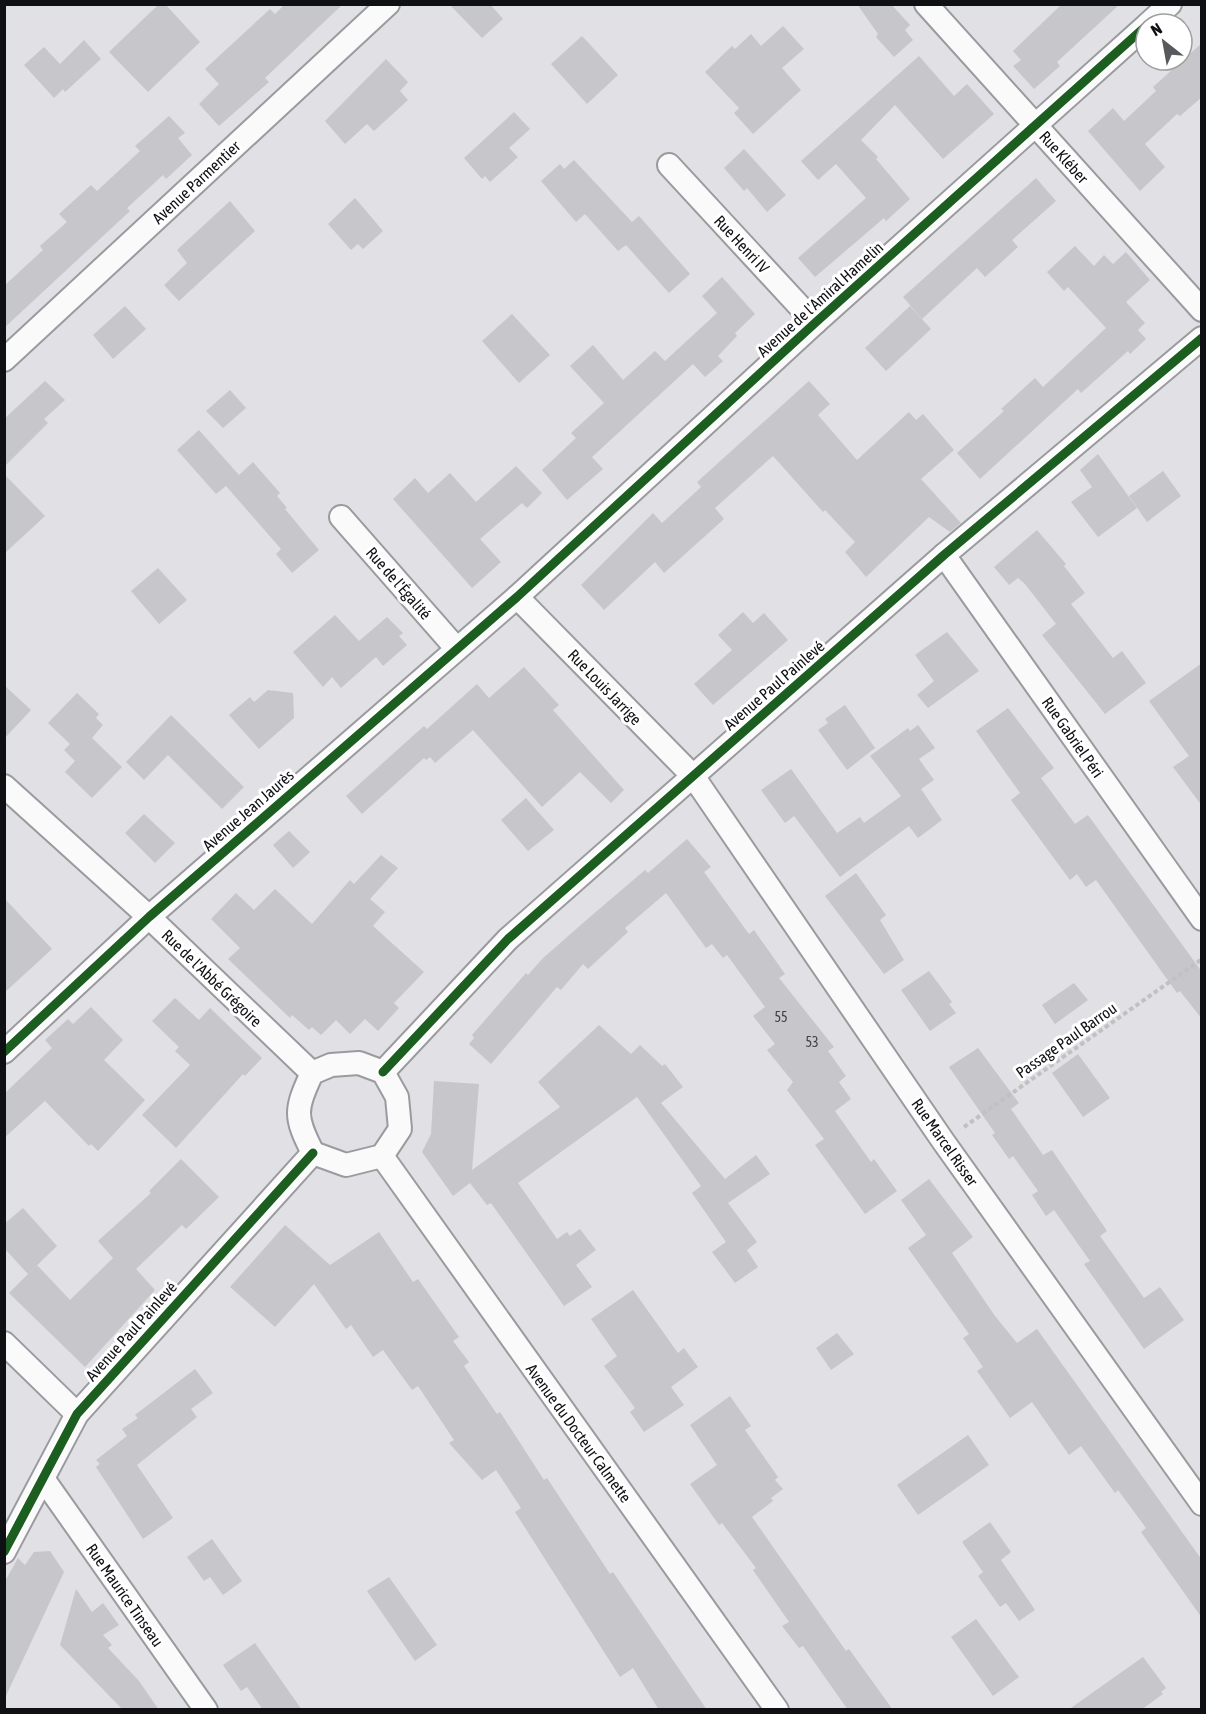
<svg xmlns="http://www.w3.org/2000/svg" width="1206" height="1714" viewBox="0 0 1206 1714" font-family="'Asap Condensed',sans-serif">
	<rect width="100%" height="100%" fill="#e0e0e5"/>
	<g fill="#c7c6cb">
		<polygon points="159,4 165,4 200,42 148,92 109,52"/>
		<polygon points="285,4 343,4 265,78 269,82 219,126 199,104 219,84 205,69 270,9 275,14"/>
		<polygon points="449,4 490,4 503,19 482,38"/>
		<polygon points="857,4 891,4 910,25 905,30 913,40 894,57 876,37 878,34"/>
		<polygon points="1062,4 1120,4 1057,62 1060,66 1034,89 1013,66 1021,60 1013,51"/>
		<polygon points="783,26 804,49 782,68 801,90 753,134 734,113 739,108 705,72 732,46 735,49 751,34 761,46"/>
		<polygon points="582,36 618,75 587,104 551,64"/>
		<polygon points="84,40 101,59 65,92 63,89 54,98 24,65 44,47 60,64"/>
		<polygon points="1202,43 1202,97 1180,116 1177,114 1145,144 1165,167 1140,191 1088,131 1113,108 1124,121 1156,91 1153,87"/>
		<polygon points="919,56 954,96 967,84 994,114 943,159 895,105 861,140 878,157 876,159 910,199 886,221 884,218 815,277 798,258 866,198 836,164 818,180 801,161"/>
		<polygon points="386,59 408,82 400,91 408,100 374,131 367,124 345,144 325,121"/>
		<polygon points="514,112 530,129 509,148 518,157 490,182 485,176 482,179 464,158"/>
		<polygon points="169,116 185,133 178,138 192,155 166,179 163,175 127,208 130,211 4,328 4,286 43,250 40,246 67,222 59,214 91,185 97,191 140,151 135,146"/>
		<polygon points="744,149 786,195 767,212 747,188 744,191 724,168"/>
		<polygon points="574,160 632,222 639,216 690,274 669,293 626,245 618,251 585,214 576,222 541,181 560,164 564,169"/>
		<polygon points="1036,178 1056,201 1012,240 1018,247 985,277 977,268 922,319 903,297"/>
		<polygon points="355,198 383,231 363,249 358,244 351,250 328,224"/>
		<polygon points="230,201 255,231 179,301 164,285 187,263 177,250"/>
		<polygon points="1075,246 1094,266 1104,255 1113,264 1126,252 1150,280 1126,302 1145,323 1138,330 1146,339 1130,354 1128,351 1081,393 1078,389 980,479 957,453 1004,411 1001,409 1035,378 1043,387 1106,328 1068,287 1064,291 1047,272"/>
		<polygon points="722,277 755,314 735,333 737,336 718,356 723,361 705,377 693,364 592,457 603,469 567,500 542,470 576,438 571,433 604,403 570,366 593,345 623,380 655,351 665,361 717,313 702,296"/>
		<polygon points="125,306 146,329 113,359 93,335"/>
		<polygon points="910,306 931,329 886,371 865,348"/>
		<polygon points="512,314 550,355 519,383 482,341"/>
		<polygon points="45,381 65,400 44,419 48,423 4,467 4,419"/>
		<polygon points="809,381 830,404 818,415 857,460 909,412 916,420 923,414 954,450 921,479 961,523 950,532 929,517 866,577 845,552 855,542 825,510 823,512 773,456 715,508 724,519 664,573 655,562 604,610 581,585 653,513 662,523 701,487 697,482"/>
		<polygon points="230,390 246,408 223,428 206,411"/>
		<polygon points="199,430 239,475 253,462 280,493 277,496 287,508 285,509 319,550 292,573 276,554 281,549 226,486 216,494 177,450"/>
		<polygon points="1098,454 1137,508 1098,537 1071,502 1092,487 1080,470"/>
		<polygon points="516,466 542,493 527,508 522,503 480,539 501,562 472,588 393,499 415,478 428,493 450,473 476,502"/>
		<polygon points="1163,471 1181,496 1147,522 1129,496"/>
		<polygon points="4,474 45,516 4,554"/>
		<polygon points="1037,530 1066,564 1064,566 1085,593 1071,604 1113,658 1122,651 1146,683 1105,714 1042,635 1056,624 1025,584 1018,578 1009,585 994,567"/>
		<polygon points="158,568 187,600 159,624 131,591"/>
		<polygon points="743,612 753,623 764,613 788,640 713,705 694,684 732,650 718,635"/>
		<polygon points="335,615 359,641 387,617 403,633 399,636 407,645 383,666 376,657 341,688 332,677 323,687 293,652"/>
		<polygon points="947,632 979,671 928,708 917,695 934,681 915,655"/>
		<polygon points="1202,663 1202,806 1173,767 1189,756 1149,701"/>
		<polygon points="524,667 559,705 553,710 624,790 611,803 580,772 542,807 473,730 435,763 430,757 426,760 424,758 362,814 346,796 424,726 427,729 477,684 489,698"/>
		<polygon points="4,685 31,710 4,739"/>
		<polygon points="268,690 293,693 294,718 259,749 229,715 250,697 254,702"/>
		<polygon points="77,693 99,714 96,718 103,725 92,738 122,767 92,798 65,772 75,761 64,750 70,744 48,723"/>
		<polygon points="845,705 875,748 847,770 818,730 828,723 825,719"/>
		<polygon points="1008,708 1054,768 1041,778 1075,824 1088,815 1202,972 1202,1019 1180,991 1177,993 1096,880 1086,887 1077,874 1070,880 1011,800 1020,793 976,731"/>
		<polygon points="171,715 244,787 222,809 168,755 144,780 126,762"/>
		<polygon points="918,725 935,748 919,759 934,780 921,789 942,820 918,838 909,826 840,877 794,816 785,823 761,790 791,769 837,833 860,817 864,823 901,796 870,756 908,728 910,731"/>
		<polygon points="526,798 554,830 528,851 501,820"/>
		<polygon points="144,814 175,843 155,863 125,833"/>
		<polygon points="289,831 310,852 293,868 273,845"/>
		<polygon points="687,839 711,867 704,872 749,934 754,930 785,974 779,978 834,1047 828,1051 846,1076 839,1082 851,1099 835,1111 871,1162 874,1159 897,1191 865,1214 815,1145 824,1139 787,1090 793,1082 767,1050 775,1044 753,1016 765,1007 727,955 723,958 712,944 706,948 666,893 625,928 628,932 588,969 583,964 561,990 557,987 491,1064 469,1044 474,1038 472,1035 526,973 528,975 542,959 591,916 645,870 648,873"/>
		<polygon points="381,855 398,868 370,899 385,912 373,926 424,972 394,1003 399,1008 378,1031 365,1019 350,1034 336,1020 321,1035 312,1027 309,1030 292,1015 290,1018 228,959 240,948 211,919 236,893 254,910 275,889 312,924 350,880 354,884"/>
		<polygon points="856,873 886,915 880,920 904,960 884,974 825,896"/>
		<polygon points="4,898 52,949 4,993"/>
		<polygon points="929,971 952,1002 949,1004 956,1013 930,1031 901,990"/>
		<polygon points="1074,983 1088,1000 1055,1024 1042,1005"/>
		<polygon points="175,998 199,1020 210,1008 262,1058 245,1076 243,1074 176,1148 142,1115 190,1065 175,1051 179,1047 152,1021"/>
		<polygon points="91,1007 123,1040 104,1060 145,1100 98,1151 91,1144 89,1146 45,1101 4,1138 4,1094 52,1048 45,1040 68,1019 73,1024"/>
		<polygon points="599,1025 631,1054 640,1045 662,1066 665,1064 683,1087 661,1103 725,1179 756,1155 770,1174 728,1203 757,1242 747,1250 758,1267 735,1283 712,1252 726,1242 692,1193 701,1186 637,1097 518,1183 557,1239 567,1232 570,1236 580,1229 596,1250 576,1265 592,1287 564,1306 491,1203 487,1205 470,1183 453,1196 422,1152 431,1134 434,1081 479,1084 472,1170 560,1107 538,1082"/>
		<polygon points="978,1048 1019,1103 1011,1109 1043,1155 1052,1150 1107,1231 1100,1236 1144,1298 1160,1287 1184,1320 1144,1349 1084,1264 1090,1261 1054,1210 1046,1216 1032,1195 1038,1191 1013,1156 1009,1159 992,1135 995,1133 949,1067"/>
		<polygon points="1078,1054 1110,1098 1083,1117 1052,1073"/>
		<polygon points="181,1159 219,1197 186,1229 182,1225 136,1269 155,1290 85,1367 9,1293 37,1265 70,1300 113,1258 98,1241 151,1193 149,1191"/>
		<polygon points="929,1179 973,1237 952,1253 995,1316 1017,1343 1037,1329 1202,1560 1202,1618 1141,1532 1146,1528 1118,1490 1115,1493 1081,1446 1069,1455 1032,1402 1010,1418 977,1371 983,1367 963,1338 969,1334 908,1248 926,1235 901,1200"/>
		<polygon points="23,1208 57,1246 28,1274 4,1248 4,1224"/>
		<polygon points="285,1225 330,1265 379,1232 413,1282 418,1279 459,1337 453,1341 469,1362 464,1366 497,1414 500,1412 544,1480 547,1478 610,1574 613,1572 707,1710 659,1710 633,1668 620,1677 515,1512 521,1508 496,1470 482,1480 449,1443 454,1440 418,1386 412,1390 383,1350 373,1357 351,1325 346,1329 314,1284 275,1327 230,1287"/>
		<polygon points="633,1290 678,1353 684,1348 698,1367 671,1387 684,1405 644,1432 630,1412 635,1408 604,1366 617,1356 591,1319"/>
		<polygon points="837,1333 854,1354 831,1370 816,1348"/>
		<polygon points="195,1369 213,1393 191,1409 197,1417 137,1465 173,1518 143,1539 96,1467 100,1464 96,1460 127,1436 122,1429 138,1418 135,1415"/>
		<polygon points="730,1396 751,1426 745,1430 778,1477 775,1480 783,1489 771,1498 773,1501 752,1517 846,1651 849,1649 893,1710 848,1710 803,1646 799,1648 782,1626 789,1622 753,1570 756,1568 722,1523 719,1525 690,1484 717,1465 690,1425"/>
		<polygon points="968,1435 989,1465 918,1515 897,1485"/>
		<polygon points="990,1522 1011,1552 1001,1560 1035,1610 1019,1621 1006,1603 1000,1607 978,1576 983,1572 962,1542"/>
		<polygon points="212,1539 242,1581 223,1595 210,1577 204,1581 187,1557"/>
		<polygon points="50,1551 64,1572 4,1700 4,1583 18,1558 25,1565 34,1552"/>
		<polygon points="389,1577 437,1645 415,1661 367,1591"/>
		<polygon points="76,1589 92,1612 103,1603 119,1625 103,1635 112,1645 108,1648 139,1681 159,1710 123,1710 60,1645"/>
		<polygon points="976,1619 1019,1677 993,1696 951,1637"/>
		<polygon points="255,1643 302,1710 263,1710 247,1687 241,1691 223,1665"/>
		<polygon points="1143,1657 1166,1688 1161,1692 1163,1694 1141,1710 1068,1710"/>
	</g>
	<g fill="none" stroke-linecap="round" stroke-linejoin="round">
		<g stroke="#9a9b9f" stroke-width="26">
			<g id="street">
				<polyline points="926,4 1202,310"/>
				<polyline points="1148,24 1170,4"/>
				<polyline points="669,165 815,323"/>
				<polyline points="4,360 388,4"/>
				<polyline points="341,517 456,648"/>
				<polyline points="944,555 1202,919"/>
				<polyline points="517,597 693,776 943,1141 1202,1504"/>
				<polyline points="4,786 149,917 312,1073"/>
				<polyline points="4,1052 149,917 517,597 815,323 1146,26"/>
				<path d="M359,1063L383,1072L397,1097L400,1129L382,1156L346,1165L313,1153C294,1116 295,1110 312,1073L331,1065Z"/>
				<polyline points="383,1072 508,939 944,555 1202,338"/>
				<polyline points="382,1156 777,1710"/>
				<polyline points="4,1343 77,1414"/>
				<polyline points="44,1480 206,1710"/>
				<polyline points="4,1552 77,1414 313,1153"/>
			</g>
		</g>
		<polyline stroke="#c1c1c4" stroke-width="4" stroke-dasharray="4.5 3" stroke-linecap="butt" points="964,1127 1202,959"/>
		<use href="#street" stroke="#fafafb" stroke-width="22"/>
		<g stroke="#fff" stroke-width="13">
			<g id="cycleway">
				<polyline points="4,1052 149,917 517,597 815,323 1146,26"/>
				<polyline points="383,1072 508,939 944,555 1202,338"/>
				<polyline points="4,1552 77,1414 313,1153"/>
			</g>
		</g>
		<use href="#cycleway" stroke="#1b5e20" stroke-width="9"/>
	</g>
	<g text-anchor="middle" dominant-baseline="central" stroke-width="6" stroke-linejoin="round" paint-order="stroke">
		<g font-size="14" fill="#404044">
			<text x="781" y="1017">55</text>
			<text x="812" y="1042">53</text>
		</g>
		<g font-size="16" fill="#0f1013" stroke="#fff">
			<text transform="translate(1064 157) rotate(48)">Rue Kléber</text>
			<text transform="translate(196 182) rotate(-43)">Avenue Parmentier</text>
			<text transform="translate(742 244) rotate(47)">Rue Henri IV</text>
			<text transform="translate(820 299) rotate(-42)">Avenue de l'Amiral Hamelin</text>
			<text transform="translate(399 583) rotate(49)">Rue de l'Égalité</text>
			<text transform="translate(774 685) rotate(-41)">Avenue Paul Painlevé</text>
			<text transform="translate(605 687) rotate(46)">Rue Louis Jarrige</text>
			<text transform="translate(1073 737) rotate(55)">Rue Gabriel Péri</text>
			<text transform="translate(248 810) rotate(-41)">Avenue Jean Jaurès</text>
			<text transform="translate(212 978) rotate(44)">Rue de l'Abbé Grégoire</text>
			<text transform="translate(1066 1040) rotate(-35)">Passage Paul Barrou</text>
			<text transform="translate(945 1142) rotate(55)">Rue Marcel Risser</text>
			<text transform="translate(131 1331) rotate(-48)">Avenue Paul Painlevé</text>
			<text transform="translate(579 1433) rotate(54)">Avenue du Docteur Calmette</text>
			<text transform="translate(125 1595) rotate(55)">Rue Maurice Tinseau</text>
		</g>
	</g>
	<rect width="1206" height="1714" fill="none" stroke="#0f1013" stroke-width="12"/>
	<g transform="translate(1164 42) rotate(329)"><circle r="28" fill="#ffffff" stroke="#9f9fa1" stroke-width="1.5"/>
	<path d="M0-4.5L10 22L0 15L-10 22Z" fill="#58595c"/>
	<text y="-9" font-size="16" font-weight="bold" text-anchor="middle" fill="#0f1013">N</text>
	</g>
</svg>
